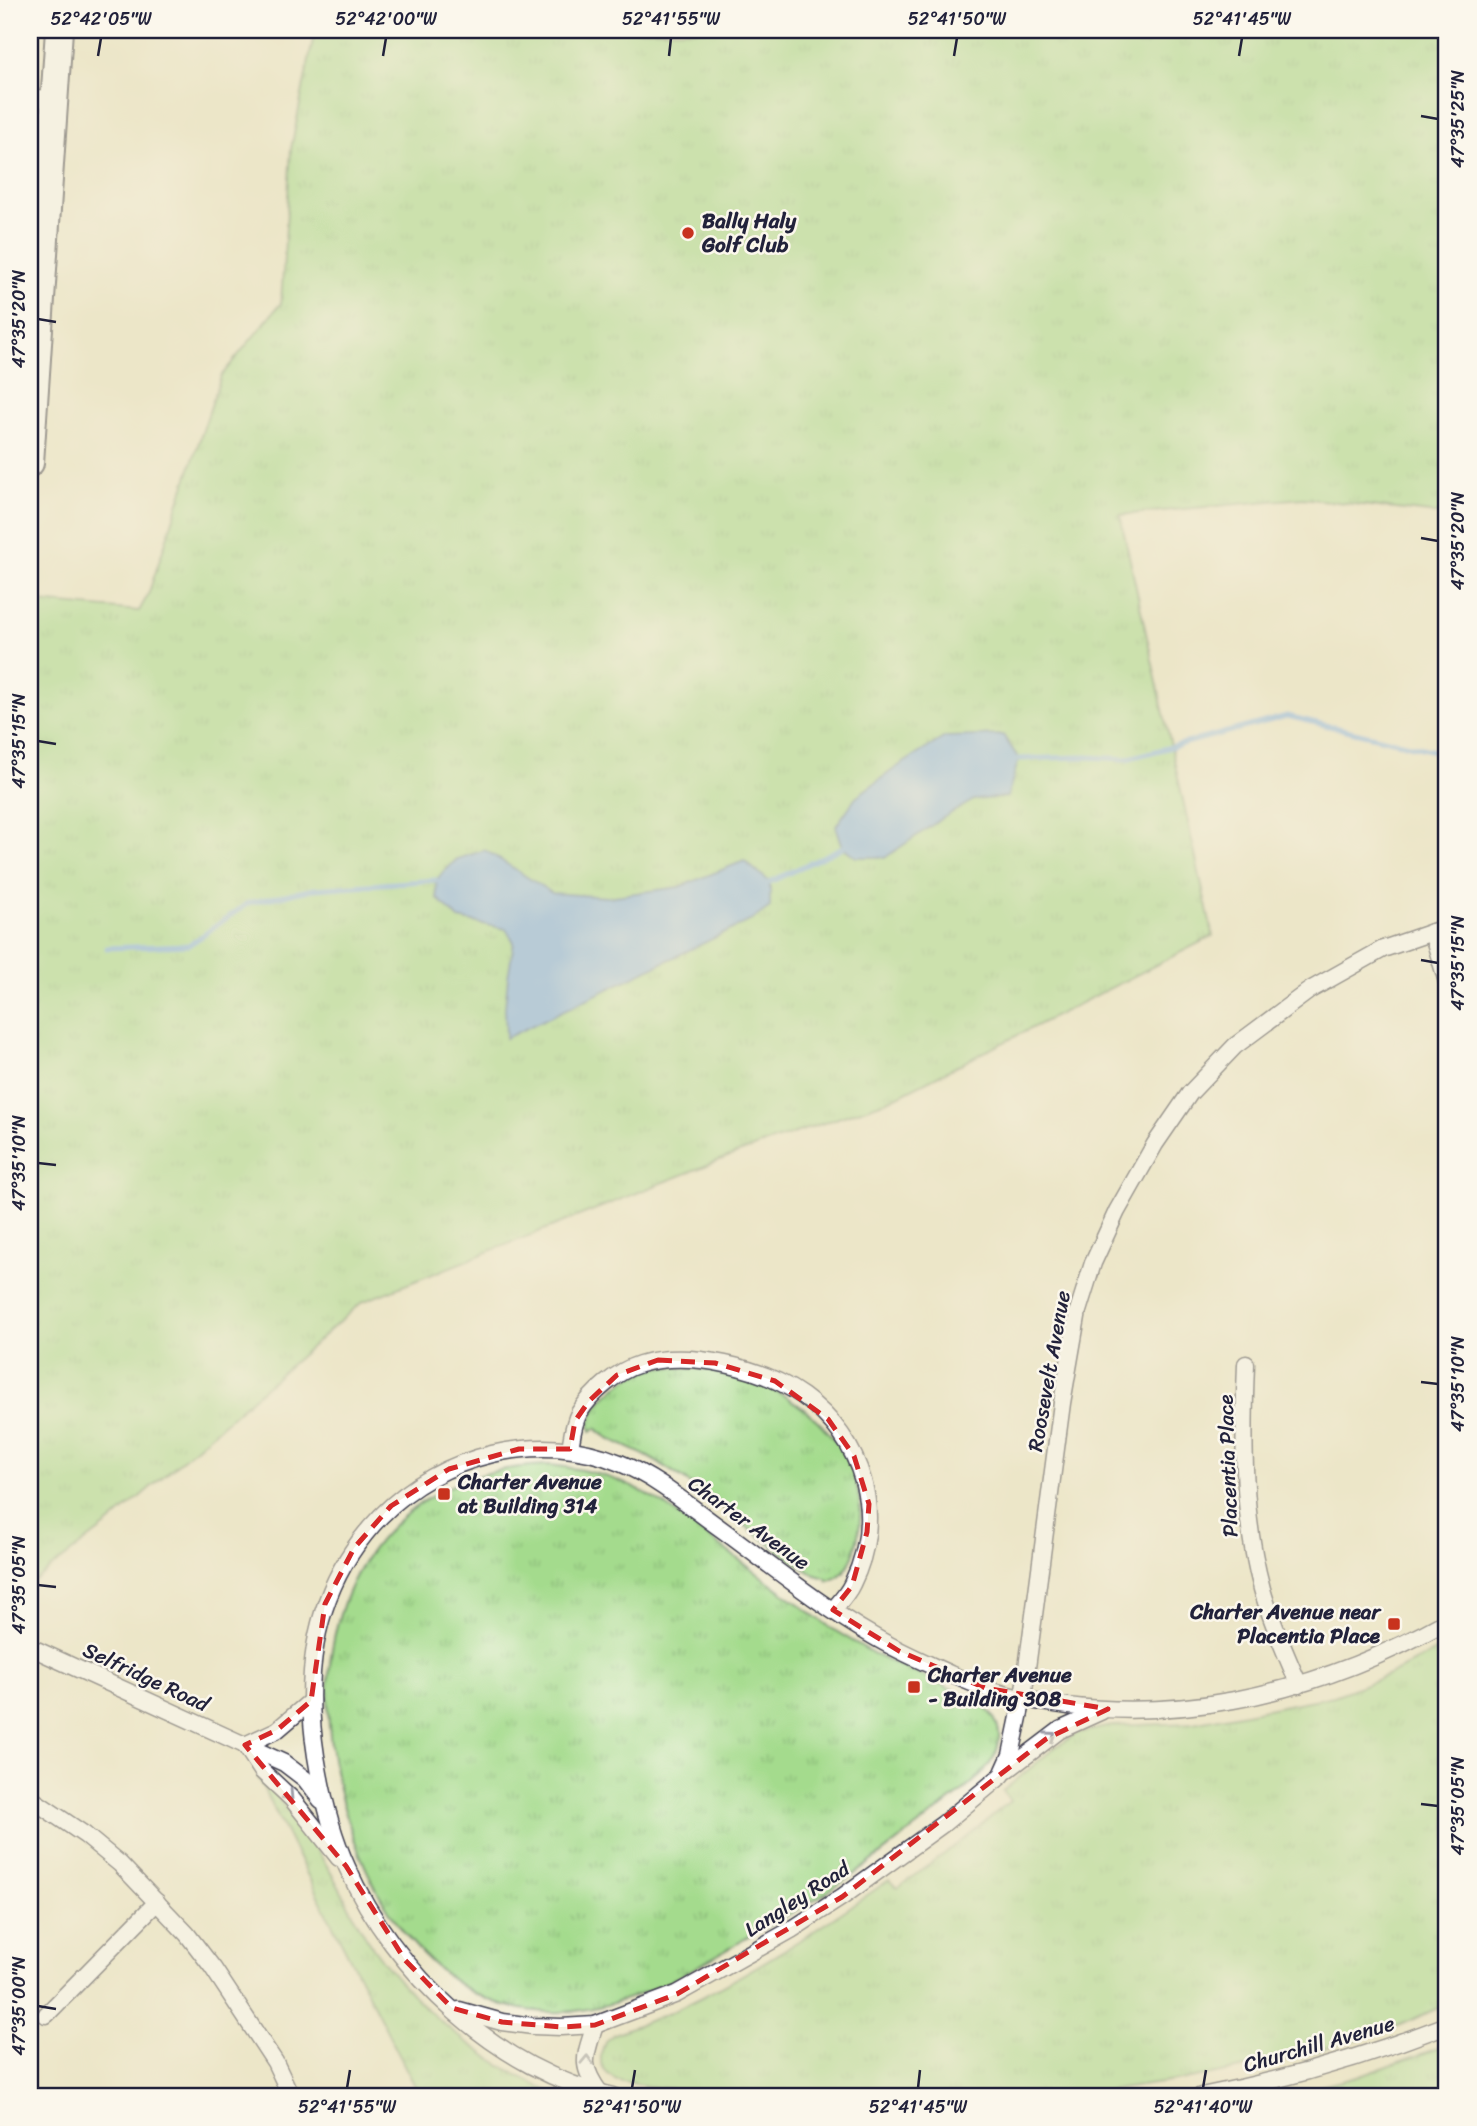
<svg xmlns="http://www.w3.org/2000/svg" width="1477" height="2126" viewBox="0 0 1477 2126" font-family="Sriracha,sans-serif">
	<defs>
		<pattern id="grass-tufts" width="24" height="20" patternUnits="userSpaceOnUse" patternTransform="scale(1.75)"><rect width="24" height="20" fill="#a4db8d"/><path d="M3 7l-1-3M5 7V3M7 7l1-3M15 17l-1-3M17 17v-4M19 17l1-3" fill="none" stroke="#8dbc7b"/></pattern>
	</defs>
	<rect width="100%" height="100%" fill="#fbf7ec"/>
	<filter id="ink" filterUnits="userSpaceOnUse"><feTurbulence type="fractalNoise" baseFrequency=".0143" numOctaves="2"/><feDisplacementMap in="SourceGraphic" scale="14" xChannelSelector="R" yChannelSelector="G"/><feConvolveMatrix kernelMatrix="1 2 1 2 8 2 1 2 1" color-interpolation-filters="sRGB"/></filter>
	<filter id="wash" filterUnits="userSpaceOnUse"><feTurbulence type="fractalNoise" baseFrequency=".00686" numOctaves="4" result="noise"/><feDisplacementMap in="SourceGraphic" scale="28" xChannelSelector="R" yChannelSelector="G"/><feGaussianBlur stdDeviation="1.57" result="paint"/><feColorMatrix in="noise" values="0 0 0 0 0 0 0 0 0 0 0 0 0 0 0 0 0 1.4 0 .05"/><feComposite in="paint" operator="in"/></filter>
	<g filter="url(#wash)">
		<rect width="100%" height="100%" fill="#ece6c8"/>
		<g fill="url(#grass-tufts)" stroke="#637e64" stroke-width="2">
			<polygon points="315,30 1447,30 1447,515 1303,498 1120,515 1213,936 892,1099 730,1156 362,1302 110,1523 30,1584 30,735 41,602 139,611 148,595 221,376 281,303 291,149"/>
			<path d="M661,1367C690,1368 722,1369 750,1380C817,1403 875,1466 857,1541C853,1559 847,1576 828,1581L826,1578L815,1575C756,1540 708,1490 648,1457C633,1449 606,1440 596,1428L591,1431C584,1408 624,1377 644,1371C649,1369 655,1368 661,1367Z"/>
			<path d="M550,1465C595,1470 627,1481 665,1505L834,1630L878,1656L976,1700C991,1711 1003,1725 998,1746C993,1773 948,1802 927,1819C901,1838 876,1859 850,1877C817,1901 778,1920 743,1940C696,1968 647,1997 593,2008C554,2017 507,2011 472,1992C411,1958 373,1895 351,1830C314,1724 314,1587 409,1512C450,1479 498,1466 550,1465Z"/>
			<path d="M1447,1645V2004L1389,2030L1281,2061L1195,2078L1073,2096H736L646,2086L614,2079L607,2073L601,2064V2054L605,2041L613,2035C634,2024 657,2020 678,2009C752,1973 822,1927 889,1880L897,1888L951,1849L1010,1801L1003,1791L1053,1749L1078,1733L1112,1726L1193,1723L1334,1696L1389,1675Z"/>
			<path d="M257,1776L285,1798L280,1801C303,1826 321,1855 338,1885C347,1902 356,1920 366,1937C410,2006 485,2063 559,2096H420Z"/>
			<polygon points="1447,2045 1447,2096 1282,2096 1357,2077"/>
		</g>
		<g fill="#79ace6" stroke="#4e6790" stroke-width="2">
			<polygon points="1003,735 1019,759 1007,797 974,800 941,819 886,857 856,857 843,847 836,826 857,796 897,767 945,737"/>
			<polygon points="485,850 552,893 607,897 679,887 744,861 770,882 770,907 752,920 506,1038 505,1008 508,977 514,942 506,929 459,919 437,898 436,880 457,859"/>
		</g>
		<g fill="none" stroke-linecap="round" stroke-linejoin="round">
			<g stroke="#79ace6" stroke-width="5">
				<polyline points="1019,759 1085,757 1126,759 1287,716 1447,754"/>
				<polyline points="770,882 843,847"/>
				<polyline points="107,948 189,945 248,903 314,889 436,880"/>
			</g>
		</g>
	</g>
	<g filter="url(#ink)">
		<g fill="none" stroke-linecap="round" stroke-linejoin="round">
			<g stroke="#403f50" stroke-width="19">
				<g id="street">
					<polyline points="30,97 53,100"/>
					<polyline points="1432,932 1447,982"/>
					<path d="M1246,1364C1243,1440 1242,1515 1262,1589C1271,1622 1286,1654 1299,1685"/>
					<path d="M570,1449C572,1437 573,1424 579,1413C591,1393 617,1371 640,1364C689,1350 762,1367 803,1396C864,1440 886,1516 852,1584C848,1593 840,1602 833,1610"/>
					<polyline points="30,1647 284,1763 305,1779 321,1800"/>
					<polyline points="245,1745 262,1771 292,1799 339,1858"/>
					<polyline points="245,1745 277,1730 311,1701"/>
					<polyline points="1006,1771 1060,1730 1102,1711"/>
					<polyline points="30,1798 85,1835 120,1864 187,1934 213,1968 275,2062 291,2096"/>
					<polyline points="459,2010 502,2022 533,2026 561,2027 595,2025 677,1994 791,1930 842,1897 943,1824 1002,1775 1011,1755 1023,1698 1062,1403 1078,1311 1093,1263 1117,1211 1155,1144 1190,1093 1235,1046 1310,990 1383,949 1447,927"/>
					<polyline points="46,2015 157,1902"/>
					<path d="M595,2025C585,2057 579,2064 600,2093"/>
					<path d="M614,2096C500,2073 393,1972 347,1867C331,1832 322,1794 316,1756C302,1667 316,1583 381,1516C440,1455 540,1429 620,1463C659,1479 690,1507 724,1531C773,1567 821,1606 873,1636C898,1651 924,1662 950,1674C968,1681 986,1690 1004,1694C1157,1733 1313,1696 1447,1621"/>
					<path d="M1201,2096C1286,2080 1367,2056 1447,2025"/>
				</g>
			</g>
			<g stroke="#403f50" stroke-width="30">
				<polyline id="primary" points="30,463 59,30"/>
			</g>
			<use href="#street" stroke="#fff" stroke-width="16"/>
			<use href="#primary" stroke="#fff" stroke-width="26"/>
		</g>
		<defs><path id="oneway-chevron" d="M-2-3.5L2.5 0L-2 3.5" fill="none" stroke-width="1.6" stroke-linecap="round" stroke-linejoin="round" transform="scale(1.75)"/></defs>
		<g stroke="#9c9ca7">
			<use href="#oneway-chevron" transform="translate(1051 1736) rotate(-35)"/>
			<use href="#oneway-chevron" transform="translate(289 1796) rotate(47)"/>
			<use href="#oneway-chevron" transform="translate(587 2060) rotate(-88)"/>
		</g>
	</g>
	<path d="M0 0H1477V2126H0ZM658,1360L715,1363L775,1381L828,1419L854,1456L869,1504L867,1532L852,1586L833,1610L899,1651L985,1688L1108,1709L1046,1739L842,1897L677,1994L595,2025L561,2027L502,2022L452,2008L405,1960L346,1866L245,1745L277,1730L311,1701L325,1604L354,1548L391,1506L449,1469L519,1449H570L575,1421L589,1401L617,1375Z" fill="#ece6c8" fill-opacity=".55" fill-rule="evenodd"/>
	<path fill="none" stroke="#d62828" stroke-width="5" stroke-dasharray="14 9" stroke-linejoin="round" d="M658,1360L715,1363L775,1381L828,1419L854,1456L869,1504L867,1532L852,1586L833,1610L899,1651L985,1688L1108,1709L1046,1739L842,1897L677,1994L595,2025L561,2027L502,2022L452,2008L405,1960L346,1866L245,1745L277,1730L311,1701L325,1604L354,1548L391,1506L449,1469L519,1449H570L575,1421L589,1401L617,1375Z"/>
	<path fill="none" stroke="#22223b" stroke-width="2.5" d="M98,56L101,38M383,56L386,38M669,56L671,38M954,56L957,38M1239,56L1242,38M1421,116L1438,119M38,319L56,322M1421,538L1438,541M38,741L56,744M1421,960L1438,963M38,1163L56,1165M1421,1382L1438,1384M38,1585L56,1587M1421,1804L1438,1806M38,2006L56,2009M347,2088L350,2070M632,2088L635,2070M918,2088L920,2070M1203,2088L1206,2070"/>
	<g fill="#c8321e" stroke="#fbf7ec" stroke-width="2.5">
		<circle cx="688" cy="233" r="7"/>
		<rect x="437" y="1487" width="14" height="14" rx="3.5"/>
		<rect x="1387" y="1617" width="14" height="14" rx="3.5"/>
		<rect x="907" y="1680" width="14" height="14" rx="3.5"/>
	</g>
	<g text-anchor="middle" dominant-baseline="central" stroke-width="5" stroke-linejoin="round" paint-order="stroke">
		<g font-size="21" font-weight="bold" fill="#22223b" stroke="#fbf7ec" text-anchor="start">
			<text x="702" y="221">Bally Haly<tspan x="702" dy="24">Golf Club</tspan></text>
			<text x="458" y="1482">Charter Avenue<tspan x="458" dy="24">at Building 314</tspan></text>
			<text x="1380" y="1612" text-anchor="end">Charter Avenue near<tspan x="1380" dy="24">Placentia Place</tspan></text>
			<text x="928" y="1675">Charter Avenue<tspan x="928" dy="24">- Building 308</tspan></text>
		</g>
		<g font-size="21" fill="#22223b" stroke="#fbf7ec">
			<text transform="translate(1049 1371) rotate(-80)">Roosevelt Avenue</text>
			<text transform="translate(1228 1466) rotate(-92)">Placentia Place</text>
			<text transform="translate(749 1523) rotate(36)">Charter Avenue</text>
			<text transform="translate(146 1677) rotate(25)">Selfridge Road</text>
			<text transform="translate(797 1899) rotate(-33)">Langley Road</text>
			<text transform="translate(1319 2044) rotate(-16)">Churchill Avenue</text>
		</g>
	</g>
	<rect width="1477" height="2126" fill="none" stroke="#fbf7ec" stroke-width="77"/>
	<rect x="38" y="38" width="1400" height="2050" fill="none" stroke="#22223b" stroke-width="2.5"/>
	<g font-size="18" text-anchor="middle" fill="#22223b">
		<text x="101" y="25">52°42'05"W</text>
		<text x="386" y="25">52°42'00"W</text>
		<text x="671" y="25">52°41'55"W</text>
		<text x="957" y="25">52°41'50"W</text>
		<text x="1242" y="25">52°41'45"W</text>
		<text transform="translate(1458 119) rotate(-90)" y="6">47°35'25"N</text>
		<text transform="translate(19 319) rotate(-90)" y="6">47°35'20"N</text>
		<text transform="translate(1458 541) rotate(-90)" y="6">47°35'20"N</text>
		<text transform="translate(19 741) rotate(-90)" y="6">47°35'15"N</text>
		<text transform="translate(1458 963) rotate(-90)" y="6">47°35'15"N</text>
		<text transform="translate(19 1163) rotate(-90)" y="6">47°35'10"N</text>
		<text transform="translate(1458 1384) rotate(-90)" y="6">47°35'10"N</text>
		<text transform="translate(19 1585) rotate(-90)" y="6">47°35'05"N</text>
		<text transform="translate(1458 1806) rotate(-90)" y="6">47°35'05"N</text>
		<text transform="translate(19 2006) rotate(-90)" y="6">47°35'00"N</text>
		<text x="347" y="2113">52°41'55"W</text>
		<text x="632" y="2113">52°41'50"W</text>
		<text x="918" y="2113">52°41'45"W</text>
		<text x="1203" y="2113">52°41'40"W</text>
	</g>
</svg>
